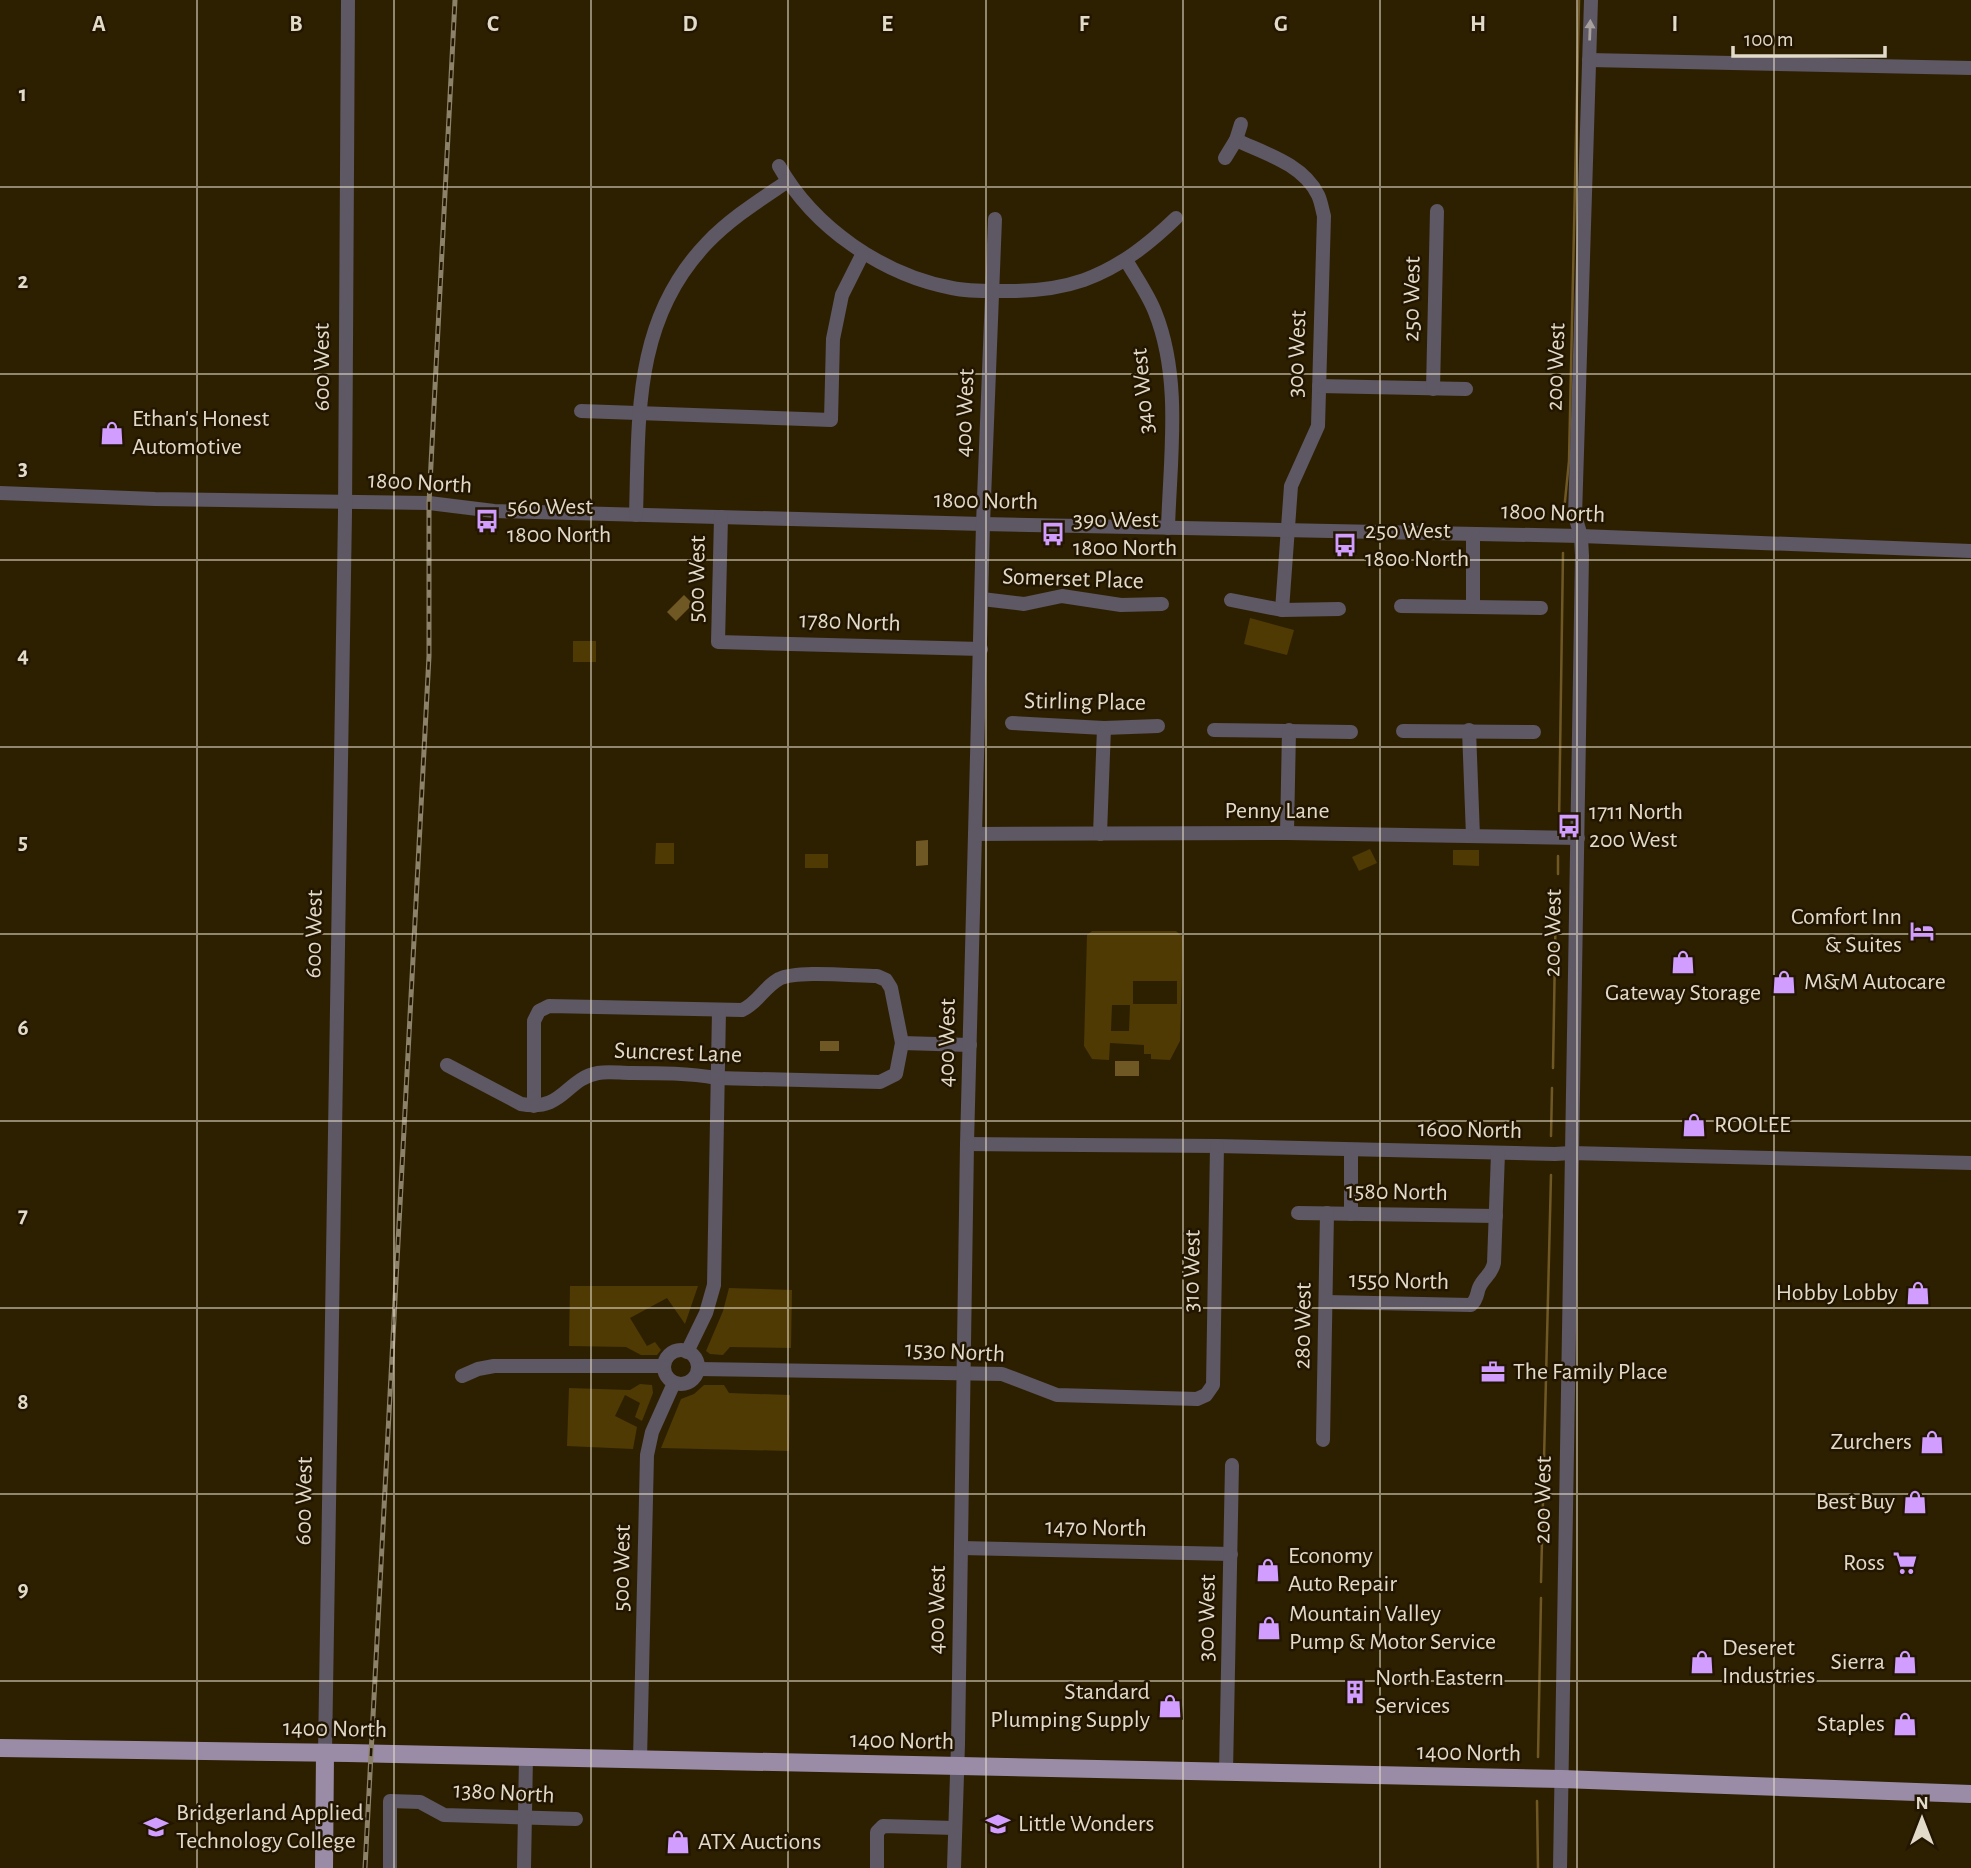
<svg xmlns="http://www.w3.org/2000/svg" width="1971" height="1868" viewBox="0 0 1971 1868" font-family="'Alegreya Sans',sans-serif">
	<rect width="100%" height="100%" fill="#2d2001"/>
	<g fill="#4f3a04" fill-rule="evenodd">
		<polygon points="1250,618 1294,630 1287,655 1244,644"/>
		<rect x="573" y="641" width="23" height="21"/>
		<polygon points="656,843 674,843 674,864 655,864"/>
		<polygon points="1370,849 1377,863 1359,871 1352,857"/>
		<polygon points="1453,850 1479,850 1479,866 1453,865"/>
		<rect x="805" y="854" width="23" height="14"/>
		<path d="M1092,931H1176L1183,937L1180,1041L1170,1060L1151,1059V1054H1144V1045L1110,1043L1109,1060L1092,1059L1084,1046L1087,935ZM1133,981H1177V1004H1133ZM1112,1005H1130L1129,1031H1111Z"/>
		<polygon points="570,1286 698,1286 685,1324 667,1298 630,1318 647,1346 655,1342 661,1350 657,1355 641,1355 626,1347 569,1346"/>
		<polygon points="729,1288 792,1290 791,1348 730,1347 723,1355 710,1354 706,1351 723,1311"/>
		<polygon points="640,1384 652,1385 653,1393 642,1421 635,1417 640,1403 625,1395 615,1416 637,1427 633,1449 567,1446 569,1388 630,1390"/>
		<polygon points="704,1385 724,1385 729,1393 790,1395 789,1451 661,1448 681,1399 694,1394"/>
	</g>
	<g fill="#705824">
		<polygon points="684,595 693,604 676,621 667,612"/>
		<polygon points="928,840 928,865 916,866 916,841"/>
		<rect x="820" y="1041" width="19" height="10"/>
		<rect x="1115" y="1061" width="24" height="15"/>
	</g>
	<g fill="none" stroke-linecap="round" stroke-linejoin="round">
		<g stroke="#705824" stroke-width="2.5">
			<polyline points="1563,521 1569,461 1579,0"/>
			<polyline points="1559,824 1563,553"/>
			<polyline points="1558,874 1558,856"/>
			<polyline points="1553,1068 1556,894"/>
			<polyline points="1551,1136 1552,1088"/>
			<polyline points="1541,1582 1551,1175"/>
			<polyline points="1538,1757 1541,1598"/>
			<polyline points="1537,1801 1538,1868"/>
		</g>
		<g stroke="#5e5764" stroke-width="14">
			<polyline points="1589,60 1971,68"/>
			<path d="M1236,140C1264,153 1303,164 1318,195C1321,201 1322,209 1324,216L1318,426L1291,486L1282,610"/>
			<polyline points="1225,158 1236,140 1241,124"/>
			<path d="M779,166C814,228 883,275 952,288C971,292 992,291 1011,291C1035,291 1061,288 1084,280C1120,267 1149,244 1176,218"/>
			<path d="M1126,260C1135,276 1148,294 1155,312C1182,379 1170,458 1168,528"/>
			<polyline points="1319,386 1466,389"/>
			<polyline points="1433,389 1437,211"/>
			<polyline points="581,411 831,420 833,339 842,295 863,253"/>
			<polyline points="0,493 155,499 429,503 494,511 983,524 1581,536 1971,551"/>
			<path d="M636,515C639,416 633,320 707,243C731,218 760,200 788,181"/>
			<polyline points="721,517 718,642 981,649"/>
			<polyline points="982,599 1024,604 1062,596 1121,605 1162,604"/>
			<polyline points="1231,600 1282,610 1339,609"/>
			<polyline points="1401,606 1541,608"/>
			<polyline points="1473,607 1473,534"/>
			<polyline points="1012,723 1104,728 1158,726"/>
			<polyline points="1214,730 1351,732"/>
			<polyline points="1469,730 1473,836"/>
			<polyline points="1403,731 1534,732"/>
			<polyline points="1287,833 1289,730"/>
			<polyline points="975,834 1287,833 1578,838"/>
			<polyline points="1100,834 1104,728"/>
			<polyline points="902,1043 970,1045"/>
			<path d="M447,1065L521,1104C564,1112 565,1079 598,1073C608,1071 620,1073 631,1073C660,1073 688,1073 717,1078L880,1082L896,1074L902,1043L891,988L886,980L877,976C854,976 798,970 779,979C764,987 758,1003 742,1010L549,1006L539,1011L534,1021V1106"/>
			<polyline points="967,1144 1217,1146 1555,1154 1571,1153 1971,1163"/>
			<polyline points="1298,1213 1496,1216"/>
			<polyline points="1351,1214 1351,1150"/>
			<path d="M1326,1302L1471,1305C1479,1298 1476,1291 1481,1284C1486,1276 1492,1273 1494,1263L1498,1153"/>
			<circle cx="681" cy="1367" r="17"/>
			<polyline points="687,1352 706,1313 714,1285 719,1010"/>
			<polyline points="698,1369 1002,1374 1057,1395 1197,1399 1206,1395 1213,1385 1217,1146"/>
			<polyline points="462,1376 478,1369 494,1366 664,1366"/>
			<polyline points="1323,1440 1327,1213"/>
			<polyline points="961,1548 1231,1554"/>
			<polyline points="325,1753 345,513 348,0"/>
			<polyline points="640,1760 647,1455 652,1432 674,1383"/>
			<polyline points="1226,1772 1232,1465"/>
			<polyline points="390,1868 390,1801 420,1802 444,1815 576,1819"/>
			<polyline points="524,1868 526,1757"/>
			<polyline points="877,1868 877,1832 883,1826 955,1828"/>
			<polyline points="954,1868 958,1744 967,1144 983,524 995,219"/>
			<polyline points="1560,1868 1582,556 1581,536 1575,516 1591,0"/>
		</g>
		<g stroke="#9a8ca7" stroke-width="18">
			<polyline points="0,1748 348,1753 1562,1779 1971,1794"/>
			<polyline points="324,1868 325,1753"/>
		</g>
		<g stroke="#8c8269" stroke-width="5">
			<polyline id="rail" points="365,1868 429,656 429,503 455,0"/>
		</g>
		<use href="#rail" stroke="#231600" stroke-width="2.5" stroke-dasharray="8" stroke-linecap="butt"/>
	</g>
	<defs><path id="oneway-solid" d="M-6-.8H1V-3.2L6.5 0L1 3.2V.8H-6Z" transform="scale(1.75)"/></defs>
	<use fill="#a7a09c" href="#oneway-solid" transform="translate(1590 30) rotate(-88)"/>
	<path fill="none" stroke="#e3dbc9" stroke-width="2" stroke-opacity="0.55" d="M197,0V1868M394,0V1868M591,0V1868M788,0V1868M986,0V1868M1183,0V1868M1380,0V1868M1577,0V1868M1774,0V1868M0,187H1971M0,374H1971M0,560H1971M0,747H1971M0,934H1971M0,1121H1971M0,1308H1971M0,1494H1971M0,1681H1971"/>
	<defs>
		<g id="shop-bare" transform="scale(1.89)"><path d="M-5-2.5h2.3a2.7 3.5 0 0 1 5.4 0H5L5.5 6h-11ZM-1.5-2.5h3a1.5 2.3 0 0 0-3 0Z" fill="#d19dfe" stroke="#231600" stroke-width="2.5" paint-order="stroke"/></g>
		<g id="bus-bare" transform="scale(1.89)"><path d="M-5-6H5V4H4V6H2V4H-2V6H-4V4H-5ZM-3.5-4V0h7V-4ZM-3.5 1.2v1.5H-2V1.2ZM2 1.2v1.5H3.5V1.2Z" fill="#d19dfe" stroke="#231600" stroke-width="2.5" paint-order="stroke"/></g>
		<g id="hotel-bare" transform="scale(1.89)"><path d="M-6-4.5h1.5V1H6V5H4.5V3h-9V5H-6ZM-4 0a1.8 1.8 0 1 1 3.6 0ZM.5 0V-2.5h3Q6-2.5 6 0Z" fill="#d19dfe" stroke="#231600" stroke-width="2.5" paint-order="stroke"/></g>
		<g id="office-bare" transform="scale(1.89)"><path d="M-6-3h4V-5.5h4V-3h4V5H-6ZM-1-4.5V-3h2v-1.5ZM-6 0V1H6V0Z" fill="#d19dfe" stroke="#231600" stroke-width="2.5" paint-order="stroke"/></g>
		<g id="supermarket-bare" transform="scale(1.89)"><path d="M-6-5.5h2.5l.6 2H6L4.5 2H-2.5L-4.4-4H-6ZM-1.5 3.2a1.3 1.3 0 1 0 .1 0ZM3 3.2a1.3 1.3 0 1 0 .1 0Z" fill="#d19dfe" stroke="#231600" stroke-width="2.5" paint-order="stroke"/></g>
		<g id="building-bare" transform="scale(1.89)"><path d="M-4-6H4V6H1V3H-1V6H-4ZM-2.5-4.3h1.7v1.8h-1.7ZM.8-4.3h1.7v1.8H.8ZM-2.5-1h1.7V.8h-1.7ZM.8-1h1.7V.8H.8Z" fill="#d19dfe" stroke="#231600" stroke-width="2.5" paint-order="stroke"/></g>
		<g id="school-bare" transform="scale(1.89)"><path d="M0-5L7-2L0 1L-7-2ZM-4 1L0 2.5L4 1V4Q0 6-4 4Z" fill="#d19dfe" stroke="#231600" stroke-width="2.5" paint-order="stroke"/></g>
		<g id="university-bare" transform="scale(1.89)"><path d="M0-5L7-2L0 1L-7-2ZM-4 1L0 2.5L4 1V4Q0 6-4 4Z" fill="#d19dfe" stroke="#231600" stroke-width="2.5" paint-order="stroke"/></g>
	</defs>
	<g fill-rule="evenodd">
		<use href="#shop-bare" x="112" y="433"/>
		<use href="#bus-bare" x="487" y="521"/>
		<use href="#bus-bare" x="1053" y="534"/>
		<use href="#bus-bare" x="1345" y="545"/>
		<use href="#bus-bare" x="1569" y="826"/>
		<use href="#hotel-bare" x="1922" y="931"/>
		<use href="#shop-bare" x="1683" y="962"/>
		<use href="#shop-bare" x="1784" y="982"/>
		<use href="#shop-bare" x="1694" y="1125"/>
		<use href="#shop-bare" x="1918" y="1293"/>
		<use href="#office-bare" x="1493" y="1372"/>
		<use href="#shop-bare" x="1932" y="1442"/>
		<use href="#shop-bare" x="1915" y="1502"/>
		<use href="#supermarket-bare" x="1905" y="1563"/>
		<use href="#shop-bare" x="1268" y="1570"/>
		<use href="#shop-bare" x="1269" y="1628"/>
		<use href="#shop-bare" x="1702" y="1662"/>
		<use href="#shop-bare" x="1905" y="1662"/>
		<use href="#building-bare" x="1355" y="1692"/>
		<use href="#shop-bare" x="1170" y="1706"/>
		<use href="#shop-bare" x="1905" y="1724"/>
		<use href="#school-bare" x="998" y="1824"/>
		<use href="#university-bare" x="156" y="1827"/>
		<use href="#shop-bare" x="678" y="1842"/>
	</g>
	<g text-anchor="middle" dominant-baseline="central" stroke-width="5" stroke-linejoin="round" paint-order="stroke">
		<g font-size="24" fill="#e3dbc9" stroke="#231600">
			<text transform="translate(1412 299) rotate(-89)">250 West</text>
			<text transform="translate(1297 354) rotate(-88)">300 West</text>
			<text transform="translate(322 367) rotate(-90)">600 West</text>
			<text transform="translate(1556 367) rotate(-88)">200 West</text>
			<text transform="translate(1143 391) rotate(-95)">340 West</text>
			<text transform="translate(965 413) rotate(-88)">400 West</text>
			<text transform="translate(420 483) rotate(3)">1800 North</text>
			<text transform="translate(986 501) rotate(1)">1800 North</text>
			<text transform="translate(1553 513) rotate(2)">1800 North</text>
			<text transform="translate(697 579) rotate(-89)">500 West</text>
			<text transform="translate(1073 579) rotate(2)">Somerset Place</text>
			<text transform="translate(850 622) rotate(2)">1780 North</text>
			<text transform="translate(1085 702) rotate(1)">Stirling Place</text>
			<text x="1277" y="811">Penny Lane</text>
			<text transform="translate(1553 933) rotate(-89)">200 West</text>
			<text transform="translate(314 934) rotate(-89)">600 West</text>
			<text transform="translate(947 1043) rotate(-89)">400 West</text>
			<text transform="translate(678 1053) rotate(2)">Suncrest Lane</text>
			<text transform="translate(1470 1130) rotate(1)">1600 North</text>
			<text transform="translate(1397 1192) rotate(1)">1580 North</text>
			<text transform="translate(1192 1271) rotate(-89)">310 West</text>
			<text transform="translate(1399 1281) rotate(1)">1550 North</text>
			<text transform="translate(1303 1326) rotate(-89)">280 West</text>
			<text transform="translate(955 1352) rotate(3)">1530 North</text>
			<text transform="translate(1543 1500) rotate(-89)">200 West</text>
			<text transform="translate(304 1501) rotate(-89)">600 West</text>
			<text transform="translate(1096 1528) rotate(1)">1470 North</text>
			<text transform="translate(622 1568) rotate(-89)">500 West</text>
			<text transform="translate(937 1610) rotate(-89)">400 West</text>
			<text transform="translate(1207 1618) rotate(-89)">300 West</text>
			<text transform="translate(335 1729) rotate(1)">1400 North</text>
			<text transform="translate(902 1741) rotate(1)">1400 North</text>
			<text transform="translate(1469 1753) rotate(1)">1400 North</text>
			<text transform="translate(504 1793) rotate(3)">1380 North</text>
		</g>
		<g font-size="24" fill="#e3dbc9" stroke="#231600" text-anchor="start">
			<text x="132" y="419">Ethan's Honest<tspan x="132" dy="28">Automotive</tspan></text>
			<text x="507" y="507">560 West<tspan x="507" dy="28">1800 North</tspan></text>
			<text x="1073" y="520">390 West<tspan x="1073" dy="28">1800 North</tspan></text>
			<text x="1365" y="531">250 West<tspan x="1365" dy="28">1800 North</tspan></text>
			<text x="1589" y="812">1711 North<tspan x="1589" dy="28">200 West</tspan></text>
			<text x="1902" y="917" text-anchor="end">Comfort Inn<tspan x="1902" dy="28">&amp; Suites</tspan></text>
			<text x="1804" y="982">M&amp;M Autocare</text>
			<text x="1683" y="993" text-anchor="middle">Gateway Storage</text>
			<text x="1714" y="1125">ROOLEE</text>
			<text x="1898" y="1293" text-anchor="end">Hobby Lobby</text>
			<text x="1513" y="1372">The Family Place</text>
			<text x="1912" y="1442" text-anchor="end">Zurchers</text>
			<text x="1895" y="1502" text-anchor="end">Best Buy</text>
			<text x="1288" y="1556">Economy<tspan x="1288" dy="28">Auto Repair</tspan></text>
			<text x="1885" y="1563" text-anchor="end">Ross</text>
			<text x="1289" y="1614">Mountain Valley<tspan x="1289" dy="28">Pump &amp; Motor Service</tspan></text>
			<text x="1722" y="1648">Deseret<tspan x="1722" dy="28">Industries</tspan></text>
			<text x="1885" y="1662" text-anchor="end">Sierra</text>
			<text x="1375" y="1678">North Eastern<tspan x="1375" dy="28">Services</tspan></text>
			<text x="1150" y="1692" text-anchor="end">Standard<tspan x="1150" dy="28">Plumping Supply</tspan></text>
			<text x="1885" y="1724" text-anchor="end">Staples</text>
			<text x="176" y="1813">Bridgerland Applied<tspan x="176" dy="28">Technology College</tspan></text>
			<text x="1018" y="1824">Little Wonders</text>
			<text x="698" y="1842">ATX Auctions</text>
		</g>
	</g>
	<g font-size="23" text-anchor="middle" font-weight="bold" fill="#e3dbc9" stroke="#231600" stroke-width="5" stroke-linejoin="round" paint-order="stroke">
		<text x="99" y="31">A</text>
		<text x="296" y="31">B</text>
		<text x="493" y="31">C</text>
		<text x="690" y="31">D</text>
		<text x="887" y="31">E</text>
		<text x="1084" y="31">F</text>
		<text x="1281" y="31">G</text>
		<text x="1478" y="31">H</text>
		<text x="1675" y="31">I</text>
		<text x="23" y="101">1</text>
		<text x="23" y="288">2</text>
		<text x="23" y="475">3</text>
		<text x="23" y="662">4</text>
		<text x="23" y="849">5</text>
		<text x="23" y="1035">6</text>
		<text x="23" y="1222">7</text>
		<text x="23" y="1409">8</text>
		<text x="23" y="1596">9</text>
	</g>
	<g transform="translate(1922 1819)" stroke="#231600" stroke-width="5" paint-order="stroke">
	<path d="M0-5L12 26L0 18L-12 26Z" fill="#e3dbc9"/>
	<text y="-10" font-size="19" font-weight="bold" text-anchor="middle" fill="#e3dbc9">N</text>
	</g>
	<path d="M1733 46v10h152v-10" fill="none" stroke="#e3dbc9" stroke-width="3.5"/>
	<text x="1744" y="46" font-size="21" fill="#e3dbc9" stroke="#231600" stroke-width="5" paint-order="stroke">100 m</text>
</svg>
